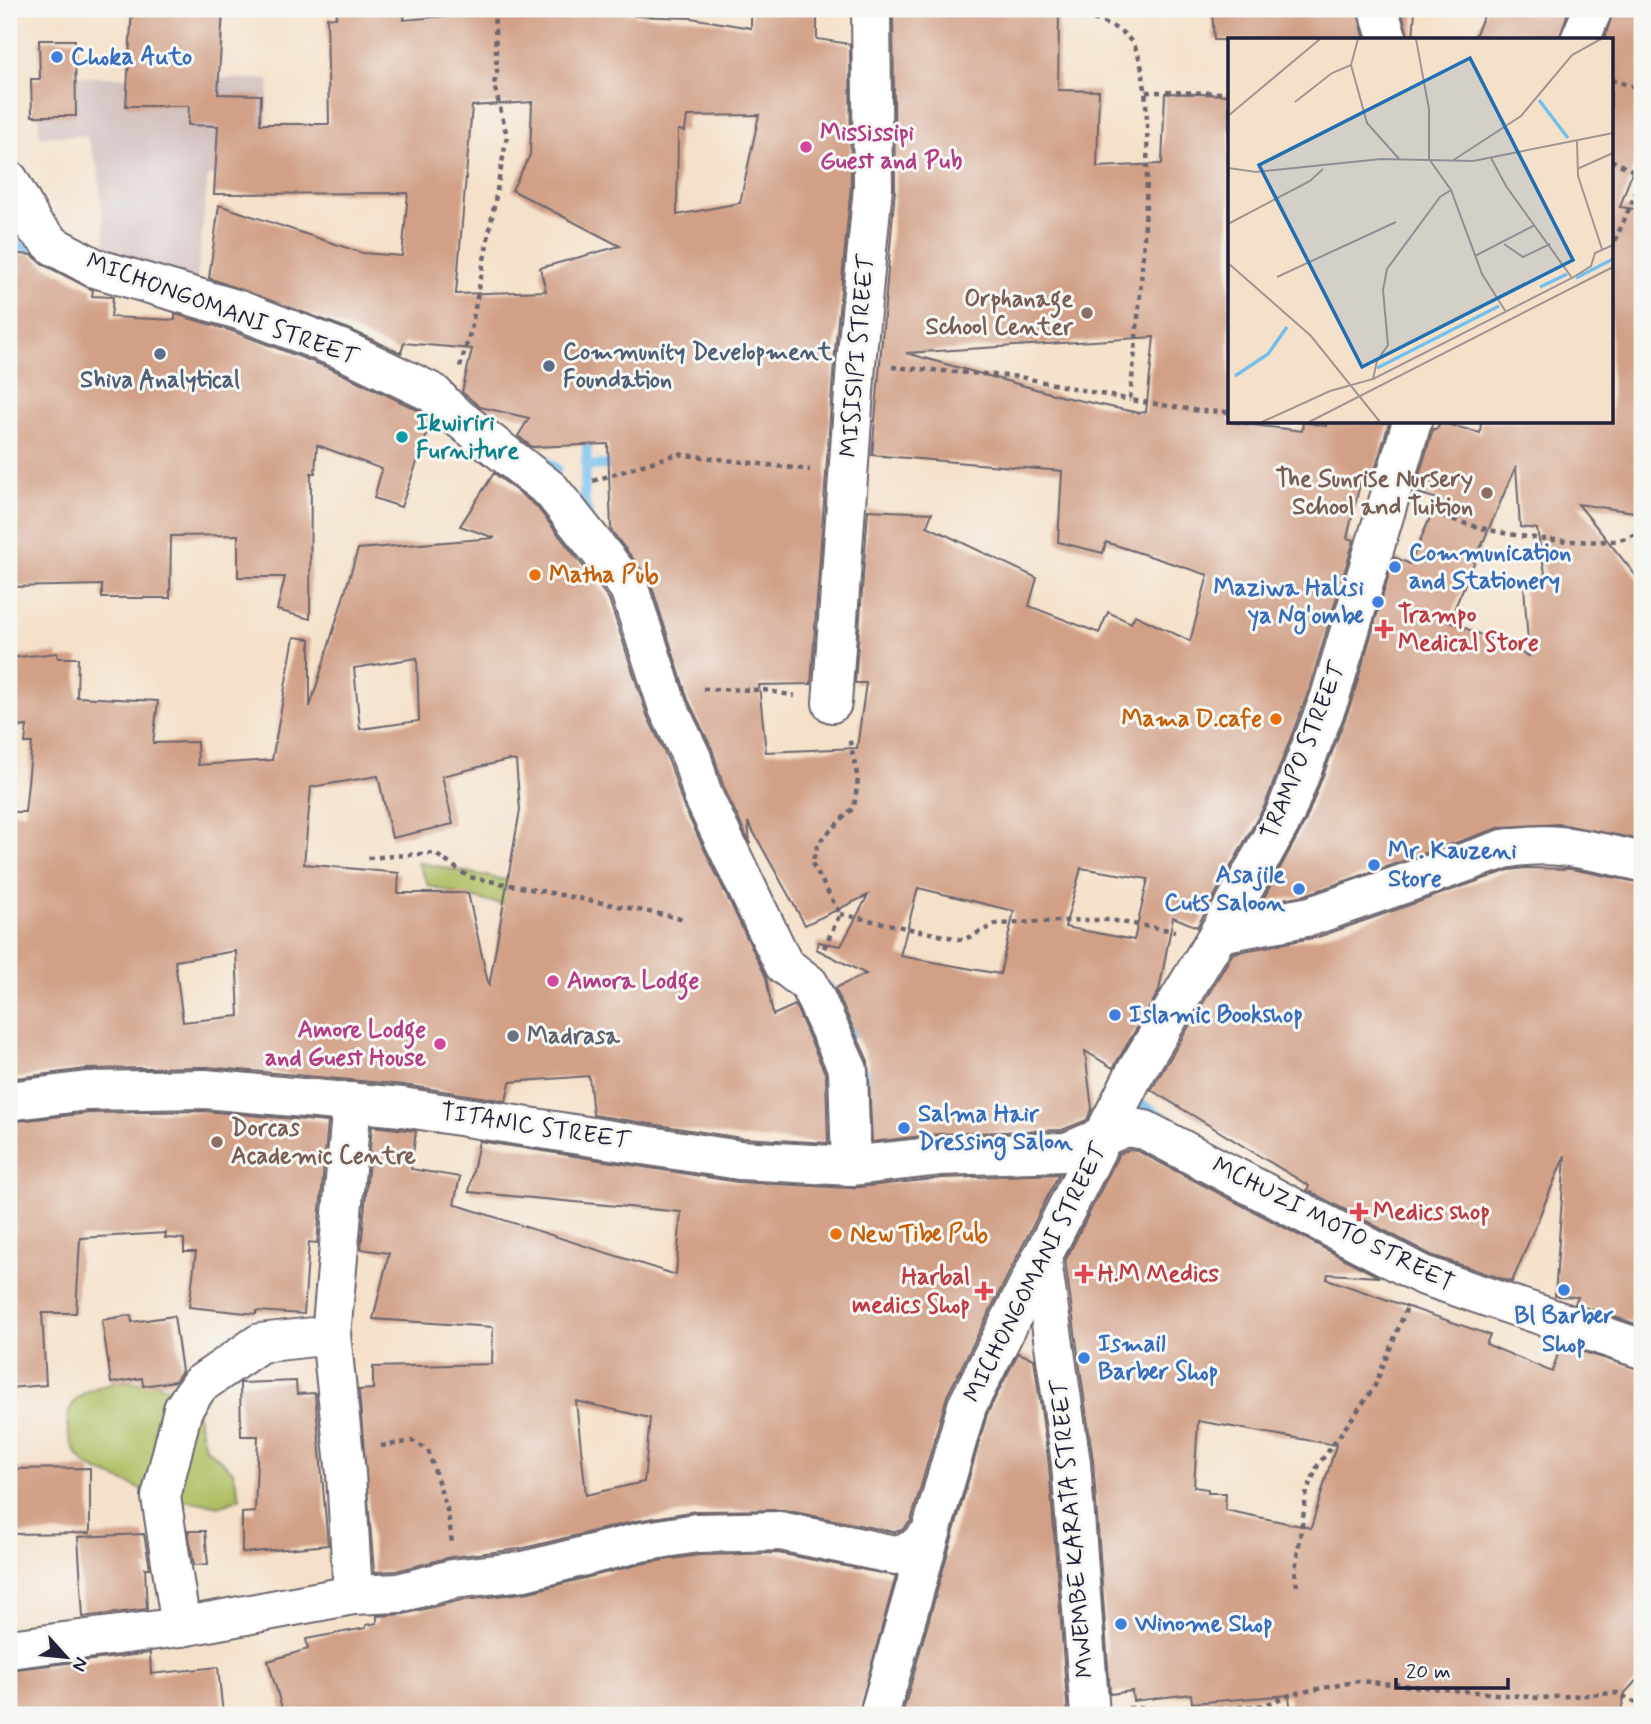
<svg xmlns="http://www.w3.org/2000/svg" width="1651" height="1724" viewBox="0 0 1651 1724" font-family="Mynerve,sans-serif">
	<rect width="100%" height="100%" fill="#f6f6f2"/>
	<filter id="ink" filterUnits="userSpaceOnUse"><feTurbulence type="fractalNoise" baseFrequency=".0143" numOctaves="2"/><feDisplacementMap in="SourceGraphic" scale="14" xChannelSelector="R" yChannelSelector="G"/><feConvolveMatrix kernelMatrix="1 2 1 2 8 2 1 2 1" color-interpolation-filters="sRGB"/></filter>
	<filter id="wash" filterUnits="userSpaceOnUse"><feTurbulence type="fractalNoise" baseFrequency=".00686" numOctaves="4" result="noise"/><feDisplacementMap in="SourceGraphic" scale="28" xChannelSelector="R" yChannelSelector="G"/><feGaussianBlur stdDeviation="1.57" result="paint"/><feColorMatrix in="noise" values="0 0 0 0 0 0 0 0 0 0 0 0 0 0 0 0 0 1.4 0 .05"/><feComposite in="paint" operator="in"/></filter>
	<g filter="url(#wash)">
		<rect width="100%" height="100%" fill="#f5e1ca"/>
		<polygon fill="#d1bfbe" points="40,76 269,79 263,175 208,176 197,281 106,252 98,167 86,136 39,136"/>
		<g fill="#aebd60" stroke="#68704e" stroke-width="2">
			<polygon points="417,862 509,881 531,909 486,901 429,886"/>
			<path d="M122,1381L158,1384L192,1396L205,1447L233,1471L240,1498L220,1506L182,1500L166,1522C160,1487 118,1482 92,1468C70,1457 58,1417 77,1399C88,1388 107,1385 122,1381Z"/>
		</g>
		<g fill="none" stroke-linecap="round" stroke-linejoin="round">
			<g stroke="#73bfed" stroke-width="10">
				<polyline points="9,245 40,248"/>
				<polyline points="588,432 584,499 588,513"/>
				<polyline points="527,448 557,469"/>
				<polyline points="587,466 623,464"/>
				<polyline points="828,987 839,1001 852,1034"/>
				<polyline points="865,1073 872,1108"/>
				<polyline points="1129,1097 1175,1124"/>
				<polyline points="1072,1251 1085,1210"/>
				<polyline points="1067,1314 1068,1270"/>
			</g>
		</g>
		<g id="blocks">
			<g fill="#d2a087" fill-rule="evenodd">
				<path d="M132,9H223L218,94L261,95L260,124H329L327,17L336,18L337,9L405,10L404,20L503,11L635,13V16L691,18L751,28V9H817V39L850,44L851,186L834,362L811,684L759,685L766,752L857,748L866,683H855L868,510L932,513L927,526L1037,578L1029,606L1099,633L1108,612L1131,623L1135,615L1190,641L1208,575L1106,542L1103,553L1058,542L1062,471L872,455L895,189L893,12L1059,14L1058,90L1099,91L1097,167L1162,164L1165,93L1229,95V422L1302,431L1303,422L1326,426L1327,422L1389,423L1372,480L1369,479L1368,485L1360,484L1347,538L1354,540L1309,690L1265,805L1197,927L1173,917L1159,991L1113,1068L1085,1051L1092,1109L1087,1120L1062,1130L939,1134L872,1142L868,1061L835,988L866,974L816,949L818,942L841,946L868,895L805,925L748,822L750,844L724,788L712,749L688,700L650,581L611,530L608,444L532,447L518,436L529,418L480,407L462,392L472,349L404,343L401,353L349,329L209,278L219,205L362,253L402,256L408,193L214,194L218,126L188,125L189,106H126ZM532,102L530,155L512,190L620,246L540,268L546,291L456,294L472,106ZM759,115L740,203L677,215L678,130L685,131L687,116ZM1154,337L1146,412L1139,413L1064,397L906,353ZM1081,868L1148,879L1134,940L1065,927ZM918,888L1014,911L1000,974L900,956Z"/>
				<polygon points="1212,9 1357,9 1365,40 1214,40"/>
				<polygon points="1401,9 1415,9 1413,40 1409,40"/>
				<polygon points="1487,9 1569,9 1559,40 1473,40"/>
				<path d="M1614,9H1642V143L1620,207L1642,210V513L1578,504L1642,583V840L1560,824L1501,827L1305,895L1261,903L1305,822L1351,703L1394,557L1410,564L1438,499L1414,492L1433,429H1437L1440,422L1480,433L1481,422H1611V40H1604ZM1516,466L1520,527L1537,529L1547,584L1524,586L1529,656L1449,621Z"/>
				<polygon points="39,40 75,40 76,116 32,116 31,79 40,79"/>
				<polygon points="9,253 32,255 44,265 93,290 92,296 113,297 111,317 175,320 175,314 232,331 332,369 420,411 431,423 401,507 374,498 382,469 317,445 315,473 311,473 310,619 277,610 285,577 238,577 238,535 171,536 170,598 102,598 102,585 9,587"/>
				<path d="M494,473L536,506L609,599L647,715L671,766L683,805L766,977L773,1015L795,1005L826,1075L828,1143L741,1138L593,1115L589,1076L510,1082L506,1101L404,1085L207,1067L86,1069L9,1079V812H25L32,743H25L27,726L9,728V658L57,653L58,658H78L77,697L158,701L153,743L197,742L198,765L272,760L294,637L310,639V707L358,549L495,538L460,526ZM417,658L419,721L360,729L354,668ZM508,760L516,761L520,810L489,987L468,893H398L399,873L304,864L311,787L378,776L392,838L453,824L442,776ZM236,951L239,1016L183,1022L175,961Z"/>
				<polygon points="1525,868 1571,869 1642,883 1642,1326 1575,1304 1578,1297 1555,1296 1565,1155 1512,1282 1431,1255 1307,1190 1309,1186 1151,1090 1233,953 1318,937 1509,870"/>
				<polygon points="204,1111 328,1122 317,1243 309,1242 304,1314 256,1311 256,1314 189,1307 196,1252 184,1252 184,1239 165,1238 166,1233 80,1238 76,1313 42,1313 46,1385 9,1388 9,1122 89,1113"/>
				<path d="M372,1126L416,1131L411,1169L460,1177L454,1204L676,1275L681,1212L469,1192L479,1141L738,1182L850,1188L942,1178L1059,1174L947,1396L911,1521L902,1530L894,1532L784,1510L696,1511L636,1521L520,1549L451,1557L396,1571L374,1572L359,1390L373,1389V1367L492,1364L493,1327L373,1319L389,1253L361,1249ZM576,1401L650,1418L644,1482L586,1495Z"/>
				<path d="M1129,1150L1138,1151L1379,1277L1328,1274L1327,1279L1490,1335L1486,1344L1552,1372L1561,1345L1642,1370V1674L1625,1693L1620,1715H1291L1289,1695L1192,1703L1191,1694L1133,1701L1132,1691L1110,1694L1093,1461L1065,1261L1119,1154ZM1198,1421L1336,1445L1311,1528L1225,1510L1226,1493H1208V1489L1194,1487Z"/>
				<polygon points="131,1315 132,1322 174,1316 182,1371 175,1381 143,1386 142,1378 111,1383 102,1320"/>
				<polygon points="1018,1353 1034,1359 1049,1465 1068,1715 902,1715 987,1414"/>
				<polygon points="296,1381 297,1394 315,1393 328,1545 242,1553 242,1513 255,1512 258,1436 241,1436 240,1383"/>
				<polygon points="90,1468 90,1533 9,1534 9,1469"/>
				<polygon points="188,1531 205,1531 208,1564 194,1565"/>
				<polygon points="144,1534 150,1568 145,1568 147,1609 83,1617 78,1537"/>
				<polygon points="778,1553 896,1576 858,1715 284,1715 268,1661 308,1649 306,1639 366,1628 366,1625 377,1623 377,1616 404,1614 457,1601 529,1592 645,1563 699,1555"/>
				<polygon points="150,1653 151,1674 218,1667 223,1715 9,1715 9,1670"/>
			</g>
		</g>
	</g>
	<g filter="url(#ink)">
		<use href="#blocks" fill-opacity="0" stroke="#6c656d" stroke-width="2"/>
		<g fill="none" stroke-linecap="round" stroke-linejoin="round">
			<g stroke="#6c656d" stroke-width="42">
				<g id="minor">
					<polyline points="1378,9 1388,40"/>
					<polyline points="1580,40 1593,9"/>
					<polyline points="9,180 34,226 54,246 95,268 239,310 341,349 433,393 451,412 551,490 629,588 668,708 692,758 703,796 784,965 809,984 848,1070 851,1166"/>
					<polyline points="832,703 856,364 873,187 871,9"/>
					<path d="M1219,933L1311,916L1504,849C1557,839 1591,851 1642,862"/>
					<polyline points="9,1101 87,1091 205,1089 402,1107 739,1160 851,1166 940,1156 1067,1152 1126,1127 1145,1130 1422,1275 1642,1349"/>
					<polyline points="352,1102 331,1335 346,1474 353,1595"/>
					<polyline points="1042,1261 1071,1463 1090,1715"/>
					<polyline points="181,1627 161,1497 183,1409 199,1385 260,1343 331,1335"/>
					<polyline points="9,1649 181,1627 353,1595 399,1593 453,1579 524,1571 641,1542 697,1533 780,1531 895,1555 913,1550 931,1533"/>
					<polyline points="879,1715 967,1406 1134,1075 1219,933 1285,814 1330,697 1412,422"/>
				</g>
			</g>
			<g stroke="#6c656d" stroke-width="4.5" stroke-dasharray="5 5" stroke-linecap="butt">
				<path d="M1076,9C1093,25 1117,20 1133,44C1164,89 1136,337 1130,400L1201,411L1229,412"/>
				<polyline points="1611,80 1642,89"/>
				<polyline points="1146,92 1229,93"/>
				<polyline points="1611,160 1642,175"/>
				<polyline points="1611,250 1642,179"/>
				<polyline points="460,367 471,330 507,136 494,84 497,72 494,9"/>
				<polyline points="892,367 1020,377 1130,400"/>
				<polyline points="593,481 677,454 810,470"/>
				<path d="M1425,509C1480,533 1550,544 1611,541C1621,541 1632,535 1642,532"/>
				<polyline points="703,689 764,690 795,696"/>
				<polyline points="368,858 434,853 469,877 685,919"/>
				<polyline points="840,914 963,940 996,924 1082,920 1109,920 1175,931"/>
				<polyline points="824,948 840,914 812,863 818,843 854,807 858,779 849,737"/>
				<polyline points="381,1446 413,1441 428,1450 448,1513 452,1543"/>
				<polyline points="1297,1586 1295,1570 1307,1491 1318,1465 1374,1388 1407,1307"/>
				<polyline points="1128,1708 1217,1709 1265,1705 1292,1694 1359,1681 1539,1698 1617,1693 1642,1706"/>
			</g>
			<use href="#minor" stroke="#fff" stroke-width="38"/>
		</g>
	</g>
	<g fill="#3f7fe0" stroke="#f6f6f2" stroke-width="2.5">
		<circle cx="57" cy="57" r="7"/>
		<circle cx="1395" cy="567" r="7"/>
		<circle cx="1378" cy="602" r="7"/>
		<circle cx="1374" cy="865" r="7"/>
		<circle cx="1299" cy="889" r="7"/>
		<circle cx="1115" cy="1015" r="7"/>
		<circle cx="904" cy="1128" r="7"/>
		<circle cx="1564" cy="1290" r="7"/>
		<circle cx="1084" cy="1358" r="7"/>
		<circle cx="1121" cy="1624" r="7"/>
	</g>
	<g fill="#d1479c" stroke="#f6f6f2" stroke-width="2.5">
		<circle cx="806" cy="147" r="7"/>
		<circle cx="553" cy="981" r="7"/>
		<circle cx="440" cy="1044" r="7"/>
	</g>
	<g fill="#8d6e63" stroke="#f6f6f2" stroke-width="2.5">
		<circle cx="1087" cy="313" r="7"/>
		<circle cx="1487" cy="493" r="7"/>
		<circle cx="217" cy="1142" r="7"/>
	</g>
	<g fill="#5c6f8a" stroke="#f6f6f2" stroke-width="2.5">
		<circle cx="160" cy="354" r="7"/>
		<circle cx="549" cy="366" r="7"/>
	</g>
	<circle fill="#0f9aa8" stroke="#f6f6f2" stroke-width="2.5" cx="402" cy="437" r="7"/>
	<g fill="#e8710a" stroke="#f6f6f2" stroke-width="2.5">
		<circle cx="535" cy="575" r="7"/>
		<circle cx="1276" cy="719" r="7"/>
		<circle cx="836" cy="1234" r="7"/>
	</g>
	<g fill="#e0444e" stroke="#f6f6f2" stroke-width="2.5">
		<path d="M1380.5 618.5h7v7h7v7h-7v7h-7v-7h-7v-7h7z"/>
		<path d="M1355.5 1201.5h7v7h7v7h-7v7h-7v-7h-7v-7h7z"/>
		<path d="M1080.5 1263.5h7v7h7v7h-7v7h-7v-7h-7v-7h7z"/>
		<path d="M980.5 1280.5h7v7h7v7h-7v7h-7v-7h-7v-7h7z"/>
	</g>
	<circle fill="#6b7280" stroke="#f6f6f2" stroke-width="2.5" cx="513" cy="1036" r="7"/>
	<g text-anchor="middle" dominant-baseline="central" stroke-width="6" stroke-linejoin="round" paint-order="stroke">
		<g font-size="24" font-weight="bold" fill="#366cbe" stroke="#f6f6f2" text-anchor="start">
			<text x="71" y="57">Choka Auto</text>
			<text x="1409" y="553">Communication<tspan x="1409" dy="28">and Stationery</tspan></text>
			<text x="1364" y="588" text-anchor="end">Maziwa Halisi<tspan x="1364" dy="28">ya Ng'ombe</tspan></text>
			<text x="1388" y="851">Mr. Kauzeni<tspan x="1388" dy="28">Store</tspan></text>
			<text x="1285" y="875" text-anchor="end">Asajile<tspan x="1285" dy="28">Cuts Saloon</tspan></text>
			<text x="1129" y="1015">Islamic Bookshop</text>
			<text x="918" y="1114">Salma Hair<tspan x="918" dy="28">Dressing Salon</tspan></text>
			<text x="1564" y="1316" text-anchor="middle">Bl Barber<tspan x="1564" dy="28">Shop</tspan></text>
			<text x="1098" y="1344">Ismail<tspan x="1098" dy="28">Barber Shop</tspan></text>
			<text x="1135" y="1624">Winome Shop</text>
		</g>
		<g font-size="24" font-weight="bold" fill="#b23c85" stroke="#f6f6f2" text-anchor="start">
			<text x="820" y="133">Mississipi<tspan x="820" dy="28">Guest and Pub</tspan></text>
			<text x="567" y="981">Amora Lodge</text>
			<text x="426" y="1030" text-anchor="end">Amore Lodge<tspan x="426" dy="28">and Guest House</tspan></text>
		</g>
		<g font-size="24" font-weight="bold" fill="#785e54" stroke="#f6f6f2" text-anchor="end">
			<text x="1073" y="299">Orphanage<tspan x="1073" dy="28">School Center</tspan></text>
			<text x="1473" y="479">The Sunrise Nursery<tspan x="1473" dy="28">School and Tuition</tspan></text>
			<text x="231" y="1128" text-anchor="start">Dorcas<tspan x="231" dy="28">Academic Centre</tspan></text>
		</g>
		<g font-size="24" fill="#22223b" stroke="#f6f6f2">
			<text transform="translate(222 310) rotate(20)">MICHONGOMANI STREET</text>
			<text transform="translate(858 356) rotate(-85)">MISISIPI STREET</text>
			<text transform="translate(1304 751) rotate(-68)">TRAMPO STREET</text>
			<text transform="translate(535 1127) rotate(9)">TITANIC STREET</text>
			<text transform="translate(1333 1225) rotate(27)">MCHUZI MOTO STREET</text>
			<text transform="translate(1036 1273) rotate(-63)">MICHONGOMANI STREET</text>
			<text transform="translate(1073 1529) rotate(-95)">MWEMBE KARATA STREET</text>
		</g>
		<g font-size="24" font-weight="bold" fill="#4e5e75" stroke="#f6f6f2" text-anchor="start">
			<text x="563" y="352">Community Development<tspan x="563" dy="28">Foundation</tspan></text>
			<text x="160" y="380" text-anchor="middle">Shiva Analytical</text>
		</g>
		<g font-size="24" font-weight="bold" fill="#0d838f" stroke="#f6f6f2" text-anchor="start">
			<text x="416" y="423">Ikwiriri<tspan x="416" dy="28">Furniture</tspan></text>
		</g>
		<g font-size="24" font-weight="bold" fill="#c56008" stroke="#f6f6f2" text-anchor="start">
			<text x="549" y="575">Matha Pub</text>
			<text x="1262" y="719" text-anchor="end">Mama D.cafe</text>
			<text x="850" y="1234">New Tibe Pub</text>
		</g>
		<g font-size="24" font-weight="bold" fill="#be3a42" stroke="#f6f6f2" text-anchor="start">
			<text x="1398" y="615">Trampo<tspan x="1398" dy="28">Medical Store</tspan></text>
			<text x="1373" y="1212">Medics shop</text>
			<text x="1098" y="1274">H.M Medics</text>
			<text x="970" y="1277" text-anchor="end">Harbal<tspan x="970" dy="28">medics Shop</tspan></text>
		</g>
		<g font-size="24" font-weight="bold" fill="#5b616d" stroke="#f6f6f2" text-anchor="start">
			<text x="527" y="1036">Madrasa</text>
		</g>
	</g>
	<g transform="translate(1228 38)">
		<rect width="385" height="385" fill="#f5e1ca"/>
		<path fill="none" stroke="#73bfed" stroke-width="3.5" d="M311,62L340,100M348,240L385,221M312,249L339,236M149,330L271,268M7,338L40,316L59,289"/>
		<path fill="none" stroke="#a19591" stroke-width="2" d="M130,1L123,27L139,85L172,122M188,1L201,71V121L223,152L254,236L278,274M67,64L104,35L123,27M0,78L92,1M349,103L350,138L374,211M263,120L278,148L344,240M224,123L293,78L344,17L373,1M0,130L28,134L153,121L245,123L385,95M349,131L385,115M0,186L82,143L95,131M276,206L295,219L322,206M247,218L307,187M0,225L83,298L152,384M49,239L168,184M145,341L344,240L363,228L367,215L385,207M34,384L102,353L145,341L149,323L160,307L155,252L159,231L212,159L223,152M81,384L385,229"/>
		<path fill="#1f6fb2" fill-opacity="0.15" stroke="#1f6fb2" stroke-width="3.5" d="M242,20L345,222L134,329L31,127Z"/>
		<rect width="385" height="385" fill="none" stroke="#22223b" stroke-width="3.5"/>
	</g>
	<rect width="1651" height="1724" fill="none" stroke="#f6f6f2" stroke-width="35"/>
	<g transform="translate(66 1657) rotate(117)" stroke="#f6f6f2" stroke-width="5" paint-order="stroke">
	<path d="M0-5L12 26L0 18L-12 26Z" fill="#22223b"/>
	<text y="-10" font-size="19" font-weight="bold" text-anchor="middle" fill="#22223b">N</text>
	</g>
	<path d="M1396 1678v10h112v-10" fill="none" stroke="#22223b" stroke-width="3.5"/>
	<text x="1406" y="1678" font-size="21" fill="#22223b" stroke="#f6f6f2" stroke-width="5" paint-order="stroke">20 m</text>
</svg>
